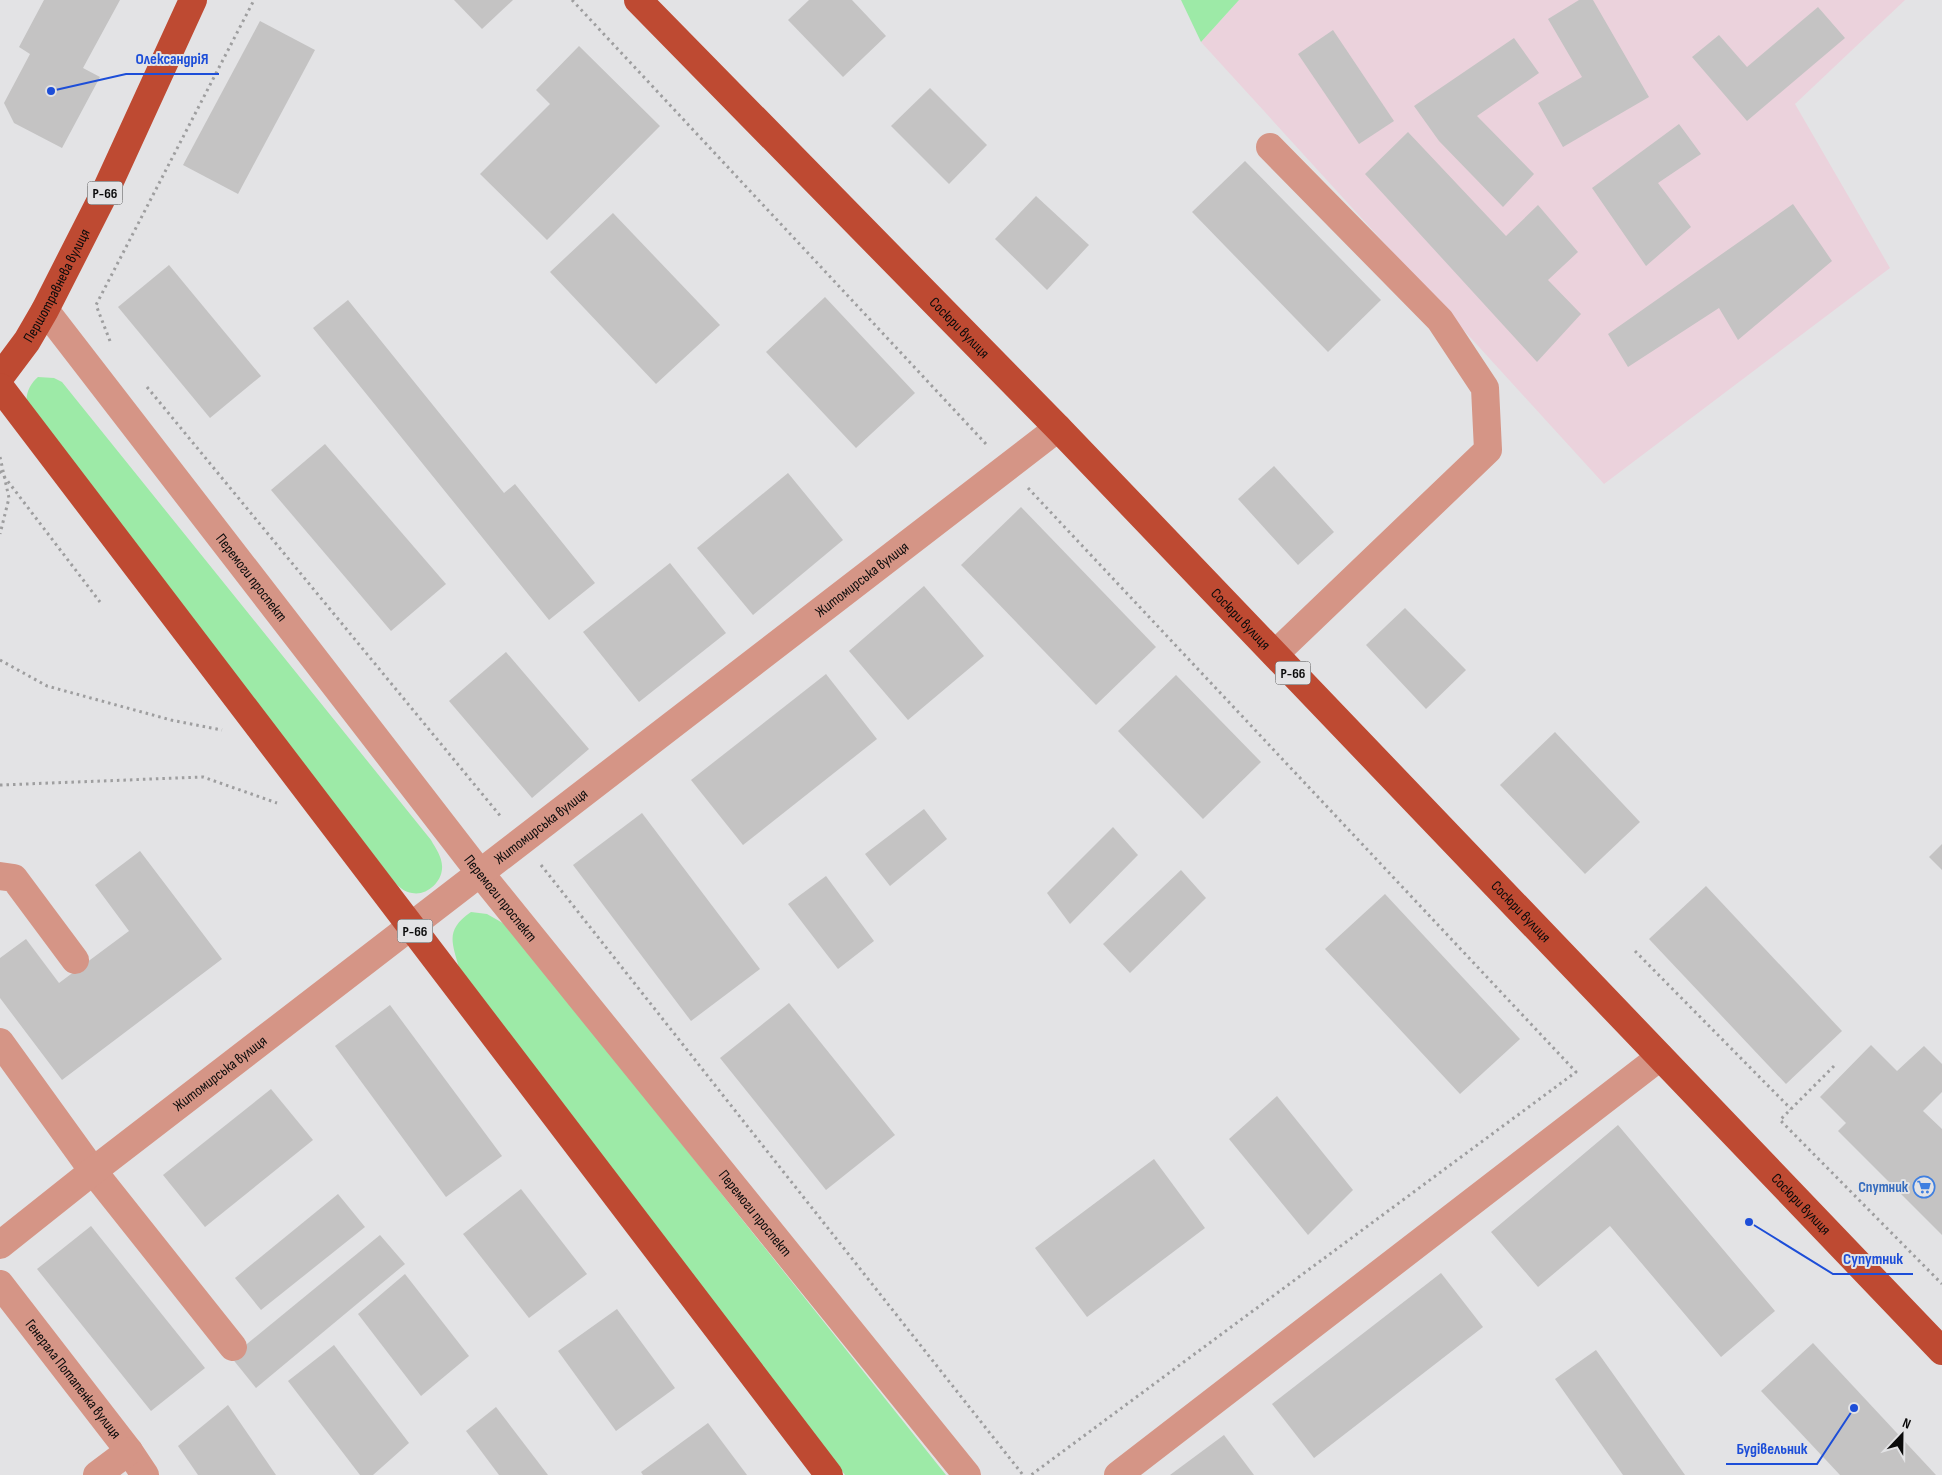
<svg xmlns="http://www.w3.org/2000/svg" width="1942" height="1475" viewBox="0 0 1942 1475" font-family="'Sofia Sans Condensed',sans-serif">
	<rect width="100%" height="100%" fill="#e3e3e5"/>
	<polygon fill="#ebd2dc" points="1239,0 1905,0 1795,104 1890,268 1604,484 1201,42"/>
	<g fill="#9deaa7">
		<polygon points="1181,0 1239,0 1201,42"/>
		<path d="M38,377L54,378L62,382L431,840C436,849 443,858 442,869C441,883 426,896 412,893C405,892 400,888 395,883L27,404C25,394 30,384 38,377Z"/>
		<path d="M471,912L487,914L508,926L946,1475H845L459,968C452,942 445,930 471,912Z"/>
	</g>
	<g fill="#c4c3c3">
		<polygon points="44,0 120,0 83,68 100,77 62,148 14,123 4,103 30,54 19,47"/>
		<polygon points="454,0 513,0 482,29"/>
		<polygon points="809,0 852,0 886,36 843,77 788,20"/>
		<polygon points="1579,0 1593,0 1649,97 1563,147 1538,103 1582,77 1548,19"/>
		<polygon points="1818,7 1845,38 1747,121 1692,57 1719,35 1747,67"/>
		<polygon points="260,21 315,50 238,194 183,165"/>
		<polygon points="1333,30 1394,121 1359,144 1298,54"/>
		<polygon points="1514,38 1539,73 1477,116 1534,174 1503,207 1439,141 1414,106"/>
		<polygon points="579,46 660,126 547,240 480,174 550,104 536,90"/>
		<polygon points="930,88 987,145 949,184 891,126"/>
		<polygon points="1679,124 1701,154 1658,183 1691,227 1646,266 1592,188"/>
		<polygon points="1408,132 1506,236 1538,205 1578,252 1548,280 1581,314 1537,362 1365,174"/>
		<polygon points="1245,161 1381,300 1328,352 1192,212"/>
		<polygon points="1036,196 1089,245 1047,290 995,239"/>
		<polygon points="1793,204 1832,261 1738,340 1719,308 1628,367 1608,334"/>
		<polygon points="613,213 720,325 656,384 550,272"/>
		<polygon points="169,265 261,376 210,418 118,307"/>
		<polygon points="825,297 915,393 856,448 766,352"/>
		<polygon points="348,300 504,493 515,484 595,583 549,620 313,328"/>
		<polygon points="325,444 446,584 391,631 271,490"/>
		<polygon points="1274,466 1334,532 1298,565 1238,499"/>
		<polygon points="788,473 843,540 753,615 697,548"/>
		<polygon points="1021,507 1156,647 1096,705 961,565"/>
		<polygon points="670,563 726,633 639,702 583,632"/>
		<polygon points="924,586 984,656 908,720 849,651"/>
		<polygon points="1405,608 1466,670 1426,709 1366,645"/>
		<polygon points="506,652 589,749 532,798 449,701"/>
		<polygon points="826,674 877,739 743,845 691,780"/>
		<polygon points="1176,675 1261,762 1203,819 1118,731"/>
		<polygon points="1555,732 1640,822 1585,874 1500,785"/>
		<polygon points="924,809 947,839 890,886 865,854"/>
		<polygon points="642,813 760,969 691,1021 573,865"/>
		<polygon points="1113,827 1138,855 1070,924 1047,893"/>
		<polygon points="1942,844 1942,870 1929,857"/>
		<polygon points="140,851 222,959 62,1080 0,998 0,958 26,939 59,983 129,931 95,885"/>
		<polygon points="1181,870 1206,898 1130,973 1103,944"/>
		<polygon points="826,876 874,941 838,969 788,904"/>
		<polygon points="1706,886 1842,1031 1786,1084 1649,939"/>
		<polygon points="1385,894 1520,1039 1460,1094 1325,949"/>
		<polygon points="789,1003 895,1135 826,1190 720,1058"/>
		<polygon points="390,1005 502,1156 446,1197 335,1046"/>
		<polygon points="1871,1045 1897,1071 1924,1046 1942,1064 1942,1092 1923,1111 1942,1129 1942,1235 1838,1131 1846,1123 1820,1097"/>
		<polygon points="271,1089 313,1140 205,1227 163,1175"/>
		<polygon points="1277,1096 1353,1190 1308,1235 1229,1139"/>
		<polygon points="1618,1125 1775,1311 1721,1357 1610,1226 1538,1287 1491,1232"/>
		<polygon points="1154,1159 1205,1228 1087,1317 1035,1248"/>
		<polygon points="521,1189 587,1274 529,1318 463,1234"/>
		<polygon points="338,1194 365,1227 261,1310 235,1278"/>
		<polygon points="91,1226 205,1368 151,1411 37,1269"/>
		<polygon points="380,1235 405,1264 256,1388 231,1357"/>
		<polygon points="1441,1273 1483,1327 1314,1458 1272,1404"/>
		<polygon points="405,1274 469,1356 421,1396 358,1314"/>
		<polygon points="617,1309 675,1388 616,1431 558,1351"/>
		<polygon points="1813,1343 1936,1475 1840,1475 1761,1391"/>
		<polygon points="334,1345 409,1443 373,1475 360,1475 288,1381"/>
		<polygon points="1596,1350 1685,1475 1623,1475 1555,1379"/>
		<polygon points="228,1405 276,1475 198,1475 178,1446"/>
		<polygon points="496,1407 548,1475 499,1475 466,1431"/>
		<polygon points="708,1423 747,1475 643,1475 641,1472"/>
		<polygon points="1224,1435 1254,1475 1170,1475"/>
	</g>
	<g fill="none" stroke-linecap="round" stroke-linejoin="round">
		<g stroke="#9e9e9f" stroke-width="3" stroke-dasharray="2.5 4" stroke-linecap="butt">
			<polyline points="572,0 986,444"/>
			<polyline points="110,341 96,305 254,0"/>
			<polyline points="147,387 502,818"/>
			<polyline points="0,457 9,498 0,534"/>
			<polyline points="0,471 100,602"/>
			<polyline points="1028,488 1576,1072 1031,1475"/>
			<polyline points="0,660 47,686 171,720 222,730"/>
			<polyline points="0,785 203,777 277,803"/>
			<polyline points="541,865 1023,1475"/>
			<polyline points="1635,951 1791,1109"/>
			<polyline points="1834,1066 1780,1120 1942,1284"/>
		</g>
		<g stroke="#d59586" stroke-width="28">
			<polyline points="1270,147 1440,320 1485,388 1488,450 1275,654"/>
			<path id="s1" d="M45,310L480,873L967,1475"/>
			<polyline points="0,876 14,878 75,960"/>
			<polyline points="0,1042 93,1171 233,1347"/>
			<path id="s2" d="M0,1245L93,1171L1058,428"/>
			<path id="s3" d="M0,1284L129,1451L145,1475"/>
			<polyline points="97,1475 129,1451"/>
			<polyline points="1118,1475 1660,1057"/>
		</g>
		<g stroke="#be4a32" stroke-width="28">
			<path id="s4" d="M638,0L1058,428L1942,1351"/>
			<path id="s5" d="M0,377L27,341L45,310L106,190L193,0"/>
			<polyline points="0,387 829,1475"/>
		</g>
	</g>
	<defs>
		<g id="supermarket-ring" transform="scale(1.125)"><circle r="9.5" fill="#e3e3e5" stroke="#3f7fe0" stroke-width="1.5"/><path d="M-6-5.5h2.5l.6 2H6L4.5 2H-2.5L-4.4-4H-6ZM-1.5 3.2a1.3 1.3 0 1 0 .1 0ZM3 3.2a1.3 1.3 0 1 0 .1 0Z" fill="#3f7fe0"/></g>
	</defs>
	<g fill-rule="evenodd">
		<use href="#supermarket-ring" x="1924" y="1187"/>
	</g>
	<g text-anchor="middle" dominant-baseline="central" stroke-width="4" stroke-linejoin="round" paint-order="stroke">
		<g fill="#e3e3e5" stroke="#4c4c4c" stroke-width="1">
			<rect x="87.5" y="181.5" width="35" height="23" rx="4"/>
			<rect x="1275.5" y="661.5" width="35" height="23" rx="4"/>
			<rect x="397.5" y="919.5" width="35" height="23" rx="4"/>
		</g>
		<g font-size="14" font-weight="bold" fill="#0b0b0b">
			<text x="105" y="193">Р-66</text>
			<text x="1293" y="673">Р-66</text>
			<text x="415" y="931">Р-66</text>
		</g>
		<g font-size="15" fill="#0b0b0b" stroke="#e3e3e5">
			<text stroke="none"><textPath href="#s5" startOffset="108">Першотравнева вулиця</textPath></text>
			<text stroke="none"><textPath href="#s4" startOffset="459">Сосюри вулиця</textPath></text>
			<text stroke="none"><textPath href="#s1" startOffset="338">Перемоги проспект</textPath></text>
			<text stroke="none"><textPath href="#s2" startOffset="1089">Житомирська вулиця</textPath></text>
			<text stroke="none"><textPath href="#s4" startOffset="864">Сосюри вулиця</textPath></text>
			<text stroke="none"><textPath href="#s2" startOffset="684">Житомирська вулиця</textPath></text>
			<text stroke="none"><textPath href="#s1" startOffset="744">Перемоги проспект</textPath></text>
			<text stroke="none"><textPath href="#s4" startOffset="1269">Сосюри вулиця</textPath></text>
			<text stroke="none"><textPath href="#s2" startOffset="279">Житомирська вулиця</textPath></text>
			<text stroke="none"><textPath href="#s4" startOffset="1674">Сосюри вулиця</textPath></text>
			<text stroke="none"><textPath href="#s1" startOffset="1149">Перемоги проспект</textPath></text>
			<text stroke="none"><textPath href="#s3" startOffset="120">Генерала Потапенка вулиця</textPath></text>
		</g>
		<g font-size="15" font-weight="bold" fill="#366cbe" stroke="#e3e3e5" text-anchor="end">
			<text x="1908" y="1187">Спутник</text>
		</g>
	</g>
	<path fill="none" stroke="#1d4ed8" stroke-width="2" d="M51 91L126 74H219M1749 1222L1833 1274H1913M1854 1408L1817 1464H1726"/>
	<g fill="#1d4ed8" stroke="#e3e3e5" stroke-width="2">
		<circle cx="51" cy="91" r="5"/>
		<circle cx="1749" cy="1222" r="5"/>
		<circle cx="1854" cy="1408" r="5"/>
	</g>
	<g font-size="16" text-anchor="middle" font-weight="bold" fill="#1d4ed8" stroke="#e3e3e5" stroke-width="4" stroke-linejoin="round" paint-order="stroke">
		<text x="172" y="64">ОлександріЯ</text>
		<text x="1873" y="1264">Супутник</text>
		<text x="1772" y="1454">Будівельник</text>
	</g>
	<g transform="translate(1902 1435) rotate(22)" stroke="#e3e3e5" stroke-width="4" paint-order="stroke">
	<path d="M0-4L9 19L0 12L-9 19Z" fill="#0b0b0b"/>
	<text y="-8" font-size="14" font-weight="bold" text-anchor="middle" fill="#0b0b0b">N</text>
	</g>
</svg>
